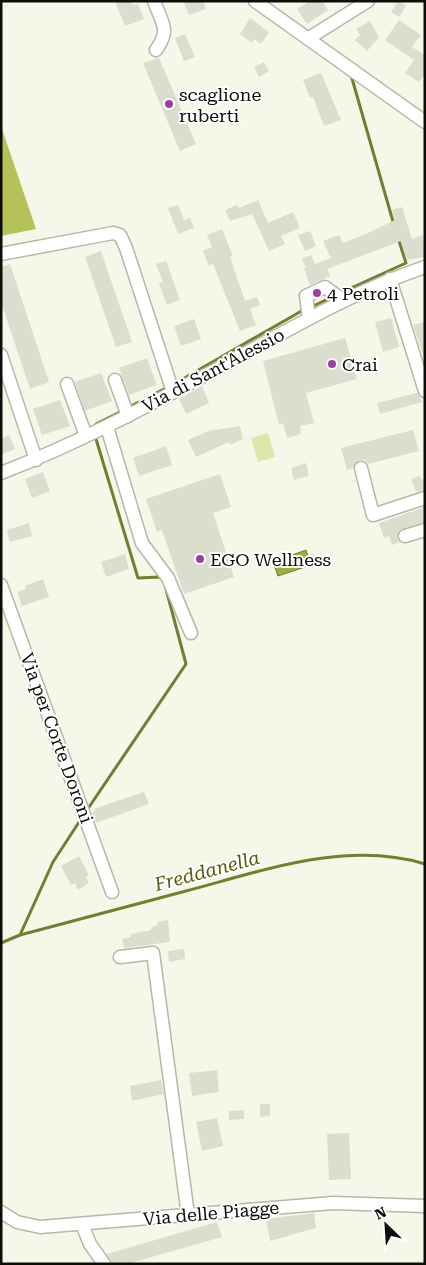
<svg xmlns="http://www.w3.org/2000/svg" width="426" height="1265" viewBox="0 0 426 1265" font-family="'Roboto Serif',serif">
	<rect width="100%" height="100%" fill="#f5f8e8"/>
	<polygon fill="#dde7a8" points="268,433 275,457 258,462 251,438"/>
	<polygon fill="#b5c159" points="1,126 36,229 1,236"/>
	<polygon fill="#a0ac42" stroke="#747d31" points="306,550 311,565 278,576 273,562"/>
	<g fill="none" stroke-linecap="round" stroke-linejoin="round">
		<g stroke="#747d31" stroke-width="3">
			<polyline points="351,75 394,225"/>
			<polyline points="340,293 406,263 398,238"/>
			<polyline points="311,307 332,297"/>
			<polyline points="174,384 305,309"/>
			<polyline points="129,407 168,387"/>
			<polyline points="96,424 124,410"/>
			<polyline points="96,439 138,578 159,577 162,579"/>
			<polyline points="87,810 186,664 166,589"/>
			<polyline points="20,935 53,862 81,819"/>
			<path d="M1,943L20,935C75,920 131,906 186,891C262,871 346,840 425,864"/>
		</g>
	</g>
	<g fill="#dbddce">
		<polygon points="115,1 131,1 133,5 138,4 144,19 125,26"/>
		<polygon points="183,1 203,1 206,9 189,15"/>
		<polygon points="310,1 322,1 328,10 307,24 297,9"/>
		<polygon points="398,1 406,6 399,17 391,12"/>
		<polygon points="250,18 269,32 261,44 254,39 252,43 240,34"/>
		<polygon points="399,20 421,35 412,47 425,55 425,74 419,82 405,73 414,60 385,40"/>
		<polygon points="370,21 379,37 367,51 355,40 360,35 356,29"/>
		<polygon points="185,34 195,57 184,61 175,38"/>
		<polygon points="159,58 196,144 180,151 143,63"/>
		<polygon points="264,62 269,71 259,77 254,67"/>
		<polygon points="321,73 341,120 324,126 313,97 310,98 303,80"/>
		<polygon points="258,200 268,223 293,212 300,228 281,236 285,244 269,251 252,214 230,221 225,210 237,205 239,208"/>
		<polygon points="178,205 184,220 190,218 194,228 178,234 168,208"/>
		<polygon points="402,207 412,239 423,235 425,257 407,260 401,241 327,269 330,276 310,285 304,269 306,268 302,258 311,255 315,264 331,258 323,241 339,235 343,243 366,234 395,220 392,210"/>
		<polygon points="222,229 233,256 230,257 245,301 257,297 260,305 250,309 256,325 240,331 213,264 209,266 203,251 212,247 207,235"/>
		<polygon points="310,231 316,246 305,251 298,235"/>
		<polygon points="101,251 132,342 116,347 85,257"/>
		<polygon points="166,261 180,300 167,305 159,283 163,282 156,264"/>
		<polygon points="10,264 49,382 30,389 1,302 1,267"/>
		<polygon points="391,318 399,347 383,352 375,322"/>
		<polygon points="194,319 201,339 181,346 174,326"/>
		<polygon points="425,322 425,355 423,355 413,325"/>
		<polygon points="345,338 357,379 306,393 314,423 300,426 301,434 287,438 283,423 279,425 263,361"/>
		<polygon points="147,358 157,385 129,395 119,368"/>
		<polygon points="101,373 112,401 85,411 75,382"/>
		<polygon points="202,386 209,403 186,414 179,399"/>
		<polygon points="417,393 422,402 380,414 377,403"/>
		<polygon points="60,400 70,426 42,435 33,409"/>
		<polygon points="240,426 243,439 230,445 229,442 196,457 188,440 208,431"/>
		<polygon points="413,430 419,451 368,464 364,460 359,460 353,468 347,470 341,448"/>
		<polygon points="9,435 15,449 1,455 1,439"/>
		<polygon points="166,446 172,465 139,476 133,458"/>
		<polygon points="306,463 309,476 294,480 291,468"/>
		<polygon points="43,472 50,491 32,498 25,479"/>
		<polygon points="220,474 231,507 213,513 234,577 184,594 162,530 157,532 146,499"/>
		<polygon points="420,476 422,480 425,479 425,490 416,492 411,479"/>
		<polygon points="425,507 425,522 399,530 397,538 400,542 392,545 389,536 384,538 379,523"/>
		<polygon points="29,523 32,536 10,542 7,530"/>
		<polygon points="125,554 129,569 106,577 101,562"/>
		<polygon points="43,579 49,597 22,606 17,592 26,589 25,586"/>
		<polygon points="144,792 149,804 96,823 92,813 95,811 94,809"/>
		<polygon points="79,856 89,875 86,877 89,883 78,890 75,883 71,885 61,866"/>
		<polygon points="168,920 170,942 124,948 122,939 131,937 131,934 151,930 151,927 158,925 157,922"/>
		<polygon points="184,949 185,959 169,962 168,951"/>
		<polygon points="217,1070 219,1092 192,1096 189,1073"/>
		<polygon points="161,1080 164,1094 132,1101 130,1086"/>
		<polygon points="260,1104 270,1104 270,1116 260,1117"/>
		<polygon points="244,1110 244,1119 229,1120 229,1111"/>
		<polygon points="217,1118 223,1146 202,1151 196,1122"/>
		<polygon points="349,1133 351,1179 329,1180 327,1134"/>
		<polygon points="314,1213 316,1228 270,1241 266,1219"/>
		<polygon points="217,1222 222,1237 127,1264 112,1264 107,1254"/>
	</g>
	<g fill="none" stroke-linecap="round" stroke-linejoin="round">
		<g stroke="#b5b7a9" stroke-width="15">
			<g id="minor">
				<path d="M154,1C162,24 171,29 156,50"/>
				<polyline points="255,1 425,122"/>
				<polyline points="309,38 368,1"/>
				<polyline points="1,254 113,233 120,235 126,248 173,392"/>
				<polyline points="390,279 425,391"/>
				<polyline points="309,318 306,296 325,287 344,301"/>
				<polyline points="1,355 36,460"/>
				<polyline points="115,380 128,416"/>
				<polyline points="67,384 86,436"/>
				<polyline points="107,427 142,543 168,578 191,633"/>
				<polyline points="361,468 373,515 425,498"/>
				<path d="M1,473C76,444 146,407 217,369C285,332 351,292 425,267"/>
				<polyline points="405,536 425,530"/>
				<polyline points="1,585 112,892"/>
				<polyline points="120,957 153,953 188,1215"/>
				<polyline points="1,1212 17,1222 40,1227 333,1203 425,1206"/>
				<polyline points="82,1224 90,1244 104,1264"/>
			</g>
		</g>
		<use href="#minor" stroke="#fff" stroke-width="12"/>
	</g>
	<g fill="#9d3da4" stroke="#fff" stroke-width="2">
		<circle cx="169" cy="104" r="5"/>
		<circle cx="317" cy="293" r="5"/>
		<circle cx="332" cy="364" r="5"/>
		<circle cx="200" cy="559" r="5"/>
	</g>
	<g text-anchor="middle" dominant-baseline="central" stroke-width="4" stroke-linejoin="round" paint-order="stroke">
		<g font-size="18" fill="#0d0e09" stroke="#fff" text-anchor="start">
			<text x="179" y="94">scaglione<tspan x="179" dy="21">ruberti</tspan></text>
			<text x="327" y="293">4 Petroli</text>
			<text x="342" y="364">Crai</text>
			<text x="210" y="559">EGO Wellness</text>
		</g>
		<g font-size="18" fill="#0d0e09" stroke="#fff">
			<text transform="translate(213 370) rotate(-28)">Via di Sant'Alessio</text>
			<text transform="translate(57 738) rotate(70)">Via per Corte Doroni</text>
			<text transform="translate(211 1213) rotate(-5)">Via delle Piagge</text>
		</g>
		<g font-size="19" font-style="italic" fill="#545b0d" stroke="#fff">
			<text transform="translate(207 871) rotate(-15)">Freddanella</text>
		</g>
	</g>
	<rect width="426" height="1265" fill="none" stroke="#0d0e09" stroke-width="5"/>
	<g transform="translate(386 1225) rotate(335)" stroke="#ffffff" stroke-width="4" paint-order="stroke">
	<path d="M0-4L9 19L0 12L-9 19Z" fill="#0d0e09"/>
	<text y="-8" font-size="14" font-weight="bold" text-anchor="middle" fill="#0d0e09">N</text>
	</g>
</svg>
